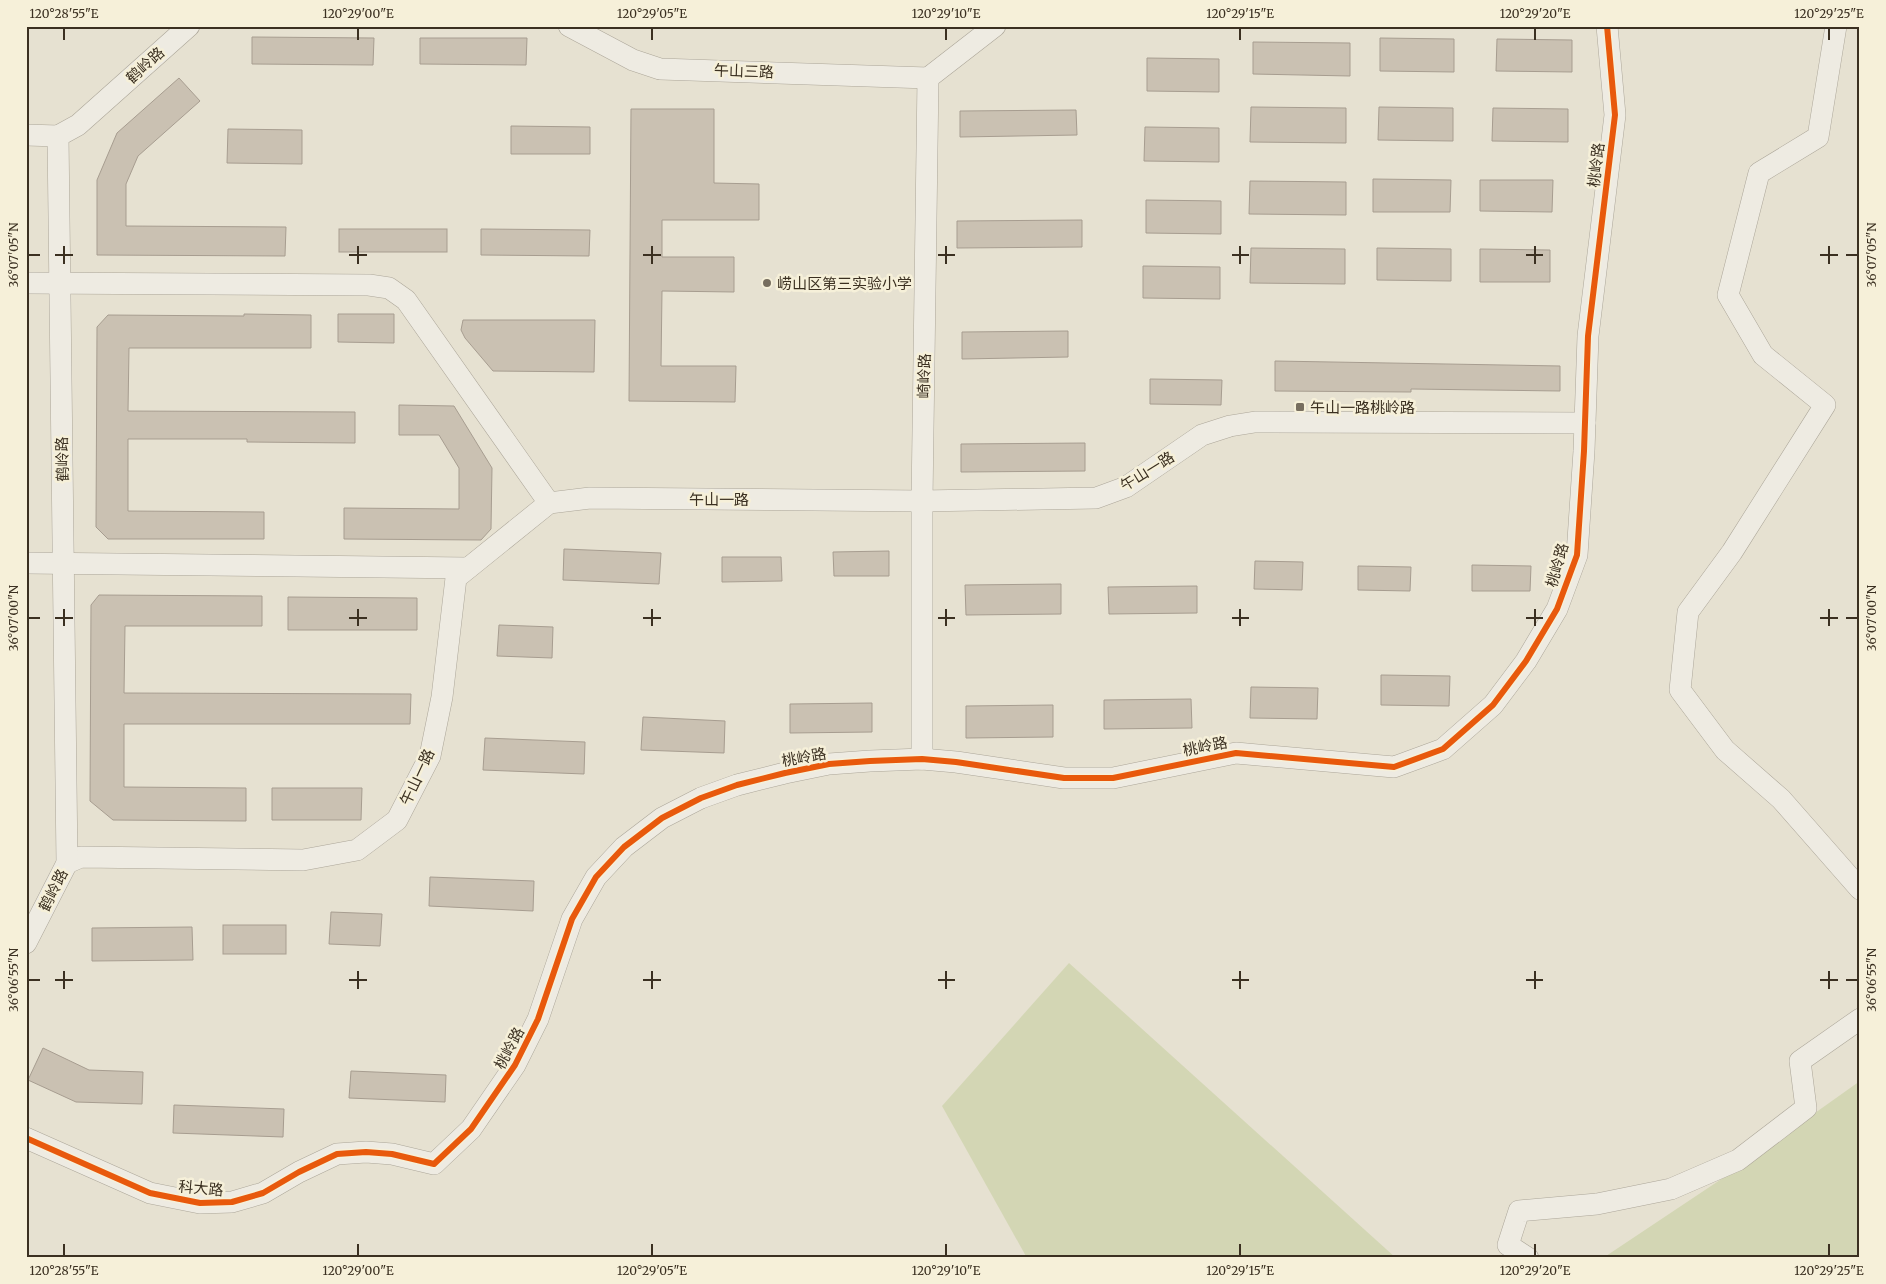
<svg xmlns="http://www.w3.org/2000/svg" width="1886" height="1284" viewBox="0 0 1886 1284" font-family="Merriweather,'Noto Sans SC',serif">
	<rect width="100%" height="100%" fill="#e6e1d1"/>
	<g fill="#d3d6b4">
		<polygon points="1069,963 1396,1258 1027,1258 942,1106"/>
		<polygon points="1860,1081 1860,1258 1603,1258 1729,1174"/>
	</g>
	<g fill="#cac1b2" stroke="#a79d90">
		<polygon points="252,37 374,38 373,65 252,64"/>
		<polygon points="420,38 527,38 526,65 420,64"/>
		<polygon points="1380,38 1454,39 1454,72 1380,71"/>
		<polygon points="1497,39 1572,40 1572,72 1496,71"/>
		<polygon points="1253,42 1350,43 1350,76 1253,74"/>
		<polygon points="1147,58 1219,59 1219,92 1147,91"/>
		<polygon points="179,78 200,101 138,156 126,184 126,226 286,227 285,256 97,255 97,180 117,133"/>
		<polygon points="1251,107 1346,108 1346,143 1250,142"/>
		<polygon points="1379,107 1453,108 1453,141 1378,140"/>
		<polygon points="1493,108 1568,109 1568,142 1492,141"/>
		<polygon points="631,109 714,109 714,183 759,184 759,220 662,220 662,257 734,257 734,292 662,291 661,366 736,366 735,402 629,401"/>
		<polygon points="1076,110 1077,135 960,137 960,111"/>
		<polygon points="511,126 590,127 590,154 511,154"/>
		<polygon points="1145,127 1219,128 1219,162 1144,161"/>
		<polygon points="228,129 302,130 302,164 227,163"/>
		<polygon points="1373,179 1451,180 1450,212 1373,212"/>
		<polygon points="1480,180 1553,180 1552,212 1480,211"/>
		<polygon points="1250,181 1346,182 1346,215 1249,214"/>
		<polygon points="1146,200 1221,201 1221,234 1146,233"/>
		<polygon points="1082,220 1082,247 957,248 957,221"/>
		<rect x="339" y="229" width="108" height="23"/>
		<polygon points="481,229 590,230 589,256 481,255"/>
		<polygon points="1251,248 1345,249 1345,284 1250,283"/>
		<polygon points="1377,248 1451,249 1451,281 1377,280"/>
		<polygon points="1480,249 1550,250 1550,282 1480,282"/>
		<polygon points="1143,266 1220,267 1220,299 1143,298"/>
		<polygon points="244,314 311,315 311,348 129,348 128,411 355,412 355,443 247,442 247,439 128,439 128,511 264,512 264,539 108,539 96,527 97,327 108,315 244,316"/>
		<polygon points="338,314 394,314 394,343 338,342"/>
		<polygon points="463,320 595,320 594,372 493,371 465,338 461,330"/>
		<polygon points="1068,331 1068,357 962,359 962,332"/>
		<polygon points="1275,361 1560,366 1560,391 1411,389 1411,392 1275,391"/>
		<polygon points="1150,379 1222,380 1221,405 1150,404"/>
		<polygon points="399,405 454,406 492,468 491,529 481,540 344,539 344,508 459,509 459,468 439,435 399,435"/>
		<polygon points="1085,443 1085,471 961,472 961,444"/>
		<polygon points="564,549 661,553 659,584 563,580"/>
		<polygon points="889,551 889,576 834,576 833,552"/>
		<polygon points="722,557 781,557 782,581 722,582"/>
		<polygon points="1255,561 1303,562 1302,590 1254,589"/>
		<polygon points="1472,565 1531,566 1530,591 1472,591"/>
		<polygon points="1358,566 1411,567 1410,591 1358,590"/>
		<polygon points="1061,584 1061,614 966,615 965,585"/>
		<polygon points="1197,586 1197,613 1109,614 1108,587"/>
		<polygon points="99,595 262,596 262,626 125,626 124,693 411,694 410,724 124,724 124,787 246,788 246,821 113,820 90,801 91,605"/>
		<polygon points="288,597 417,598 417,630 288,630"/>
		<polygon points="499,625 553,627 552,658 497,656"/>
		<polygon points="1381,675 1450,676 1449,706 1381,705"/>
		<polygon points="1251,687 1318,688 1317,719 1250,718"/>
		<polygon points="1191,699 1192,728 1104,729 1104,700"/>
		<polygon points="872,703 872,732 790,733 790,704"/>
		<polygon points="1053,705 1053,737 966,738 966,706"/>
		<polygon points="643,717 725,721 724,753 641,750"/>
		<polygon points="485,738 585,742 584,774 483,770"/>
		<polygon points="272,788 362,788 361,820 272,820"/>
		<polygon points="430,877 534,881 533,911 429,906"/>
		<polygon points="331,912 382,914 380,946 329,944"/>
		<rect x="223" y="925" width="63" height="29"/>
		<polygon points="192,927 193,960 92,961 92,928"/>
		<polygon points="43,1048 89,1070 143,1072 142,1104 76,1102 28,1080"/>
		<polygon points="351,1071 446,1075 445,1102 349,1098"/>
		<polygon points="174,1105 284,1109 283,1137 173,1133"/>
	</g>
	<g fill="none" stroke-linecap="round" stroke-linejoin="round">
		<g stroke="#aca699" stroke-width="22">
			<g id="minor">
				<polyline points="569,26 633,60 660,69 928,78"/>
				<polyline points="1836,26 1818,137 1759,173 1728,295 1763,355 1825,405 1732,552 1688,612 1680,690 1725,750 1781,799 1860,889"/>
				<polyline points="26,135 58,136"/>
				<polyline points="26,283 369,285 389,288 406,300 549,503"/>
				<polyline points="26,563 468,568"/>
				<polyline points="922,759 922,501 928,78 995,26"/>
				<polyline points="67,863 81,857 303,860 357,850 397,820 430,756 442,697 456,578 549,503 590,498 922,501 1096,498 1126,487 1202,435 1230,426 1255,422 1585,423"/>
				<polyline points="26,943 67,863 58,136 78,125 189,26"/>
				<polyline points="26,1138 150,1193 200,1203 232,1202 263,1193 299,1172 337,1154 366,1152 392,1154 434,1164 471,1129 515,1065 538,1019 572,919 596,877 624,847 662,818 701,798 737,785 785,773 829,764 870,761 922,759 956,762 1064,778 1113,778 1236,753 1394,767 1443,749 1493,705 1526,661 1557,609 1577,555 1584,451 1588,336 1615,115 1607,26"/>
				<polyline points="1528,1258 1508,1245 1519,1211 1597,1204 1671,1189 1738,1160 1806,1108 1800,1061 1860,1019"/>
			</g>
		</g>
		<use href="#minor" stroke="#eeebe2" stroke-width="21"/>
		<g stroke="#f6f0d9" stroke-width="9">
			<polyline id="cycleway" points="26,1138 150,1193 200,1203 232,1202 263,1193 299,1172 337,1154 366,1152 392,1154 434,1164 471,1129 515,1065 538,1019 572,919 596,877 624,847 662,818 701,798 737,785 785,773 829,764 870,761 922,759 956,762 1064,778 1113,778 1236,753 1394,767 1443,749 1493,705 1526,661 1557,609 1577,555 1584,451 1588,336 1615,115 1607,26"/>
		</g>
		<use href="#cycleway" stroke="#e8590c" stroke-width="6"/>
	</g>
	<path fill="none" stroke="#3b3021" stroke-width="2" d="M64,28V40M358,28V40M652,28V40M946,28V40M1240,28V40M1535,28V40M1829,28V40M64,246V264M358,246V264M652,246V264M946,246V264M1240,246V264M1535,246V264M1829,246V264M28,255H40M55,255H73M349,255H367M643,255H661M938,255H955M1232,255H1249M1526,255H1543M1820,255H1838M1846,255H1858M64,609V626M358,609V626M652,609V626M946,609V626M1240,609V626M1535,609V626M1829,609V626M28,618H40M55,618H73M349,618H367M643,618H661M938,618H955M1232,618H1249M1526,618H1543M1820,618H1838M1846,618H1858M64,971V989M358,971V989M652,971V989M946,971V989M1240,971V989M1535,971V989M1829,971V989M28,980H40M55,980H73M349,980H367M643,980H661M938,980H955M1232,980H1249M1526,980H1543M1820,980H1838M1846,980H1858M64,1244V1256M358,1244V1256M652,1244V1256M946,1244V1256M1240,1244V1256M1535,1244V1256M1829,1244V1256"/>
	<g fill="#776e5f" stroke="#f6f0d9" stroke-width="2">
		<circle cx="767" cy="283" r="5"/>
		<rect x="1295" y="402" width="10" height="10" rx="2.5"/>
	</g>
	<g text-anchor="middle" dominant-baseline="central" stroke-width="5" stroke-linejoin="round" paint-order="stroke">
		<g font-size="15" fill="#3b3021" stroke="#f6f0d9">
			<text transform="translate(145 65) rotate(-42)">鹤岭路</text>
			<text transform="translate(744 71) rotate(2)">午山三路</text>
			<text transform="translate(1596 165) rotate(-83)">桃岭路</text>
			<text transform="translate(924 376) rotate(-89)">崎岭路</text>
			<text transform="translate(62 459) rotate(-91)">鹤岭路</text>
			<text transform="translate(1147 471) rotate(-32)">午山一路</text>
			<text x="719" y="499">午山一路</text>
			<text transform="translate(1557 565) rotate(-74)">桃岭路</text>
			<text transform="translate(1205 746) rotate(-11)">桃岭路</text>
			<text transform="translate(804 757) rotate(-10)">桃岭路</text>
			<text transform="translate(417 777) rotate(-65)">午山一路</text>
			<text transform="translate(53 890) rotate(-63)">鹤岭路</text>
			<text transform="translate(509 1048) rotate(-62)">桃岭路</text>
			<text transform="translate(201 1188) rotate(5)">科大路</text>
		</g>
		<g font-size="15" fill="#3b3021" stroke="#f6f0d9" text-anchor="start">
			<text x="777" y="283">崂山区第三实验小学</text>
			<text x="1310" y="407">午山一路桃岭路</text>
		</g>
	</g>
	<rect width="1886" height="1284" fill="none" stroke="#f6f0d9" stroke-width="55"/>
	<rect x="28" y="28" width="1830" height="1228" fill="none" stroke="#3b3021" stroke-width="2"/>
	<g font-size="12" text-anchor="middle" fill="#3b3021">
		<text x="64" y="18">120°28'55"E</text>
		<text x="358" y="18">120°29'00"E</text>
		<text x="652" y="18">120°29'05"E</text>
		<text x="946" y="18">120°29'10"E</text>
		<text x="1240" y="18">120°29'15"E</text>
		<text x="1535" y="18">120°29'20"E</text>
		<text x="1829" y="18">120°29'25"E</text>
		<text transform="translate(14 255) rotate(-90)" y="4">36°07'05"N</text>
		<text transform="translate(1872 255) rotate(-90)" y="4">36°07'05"N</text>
		<text transform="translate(14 618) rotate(-90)" y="4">36°07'00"N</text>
		<text transform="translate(1872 618) rotate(-90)" y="4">36°07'00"N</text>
		<text transform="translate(14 980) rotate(-90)" y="4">36°06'55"N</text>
		<text transform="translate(1872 980) rotate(-90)" y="4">36°06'55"N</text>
		<text x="64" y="1275">120°28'55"E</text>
		<text x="358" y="1275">120°29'00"E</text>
		<text x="652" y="1275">120°29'05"E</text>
		<text x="946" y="1275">120°29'10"E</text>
		<text x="1240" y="1275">120°29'15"E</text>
		<text x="1535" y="1275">120°29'20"E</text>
		<text x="1829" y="1275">120°29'25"E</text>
	</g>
</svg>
